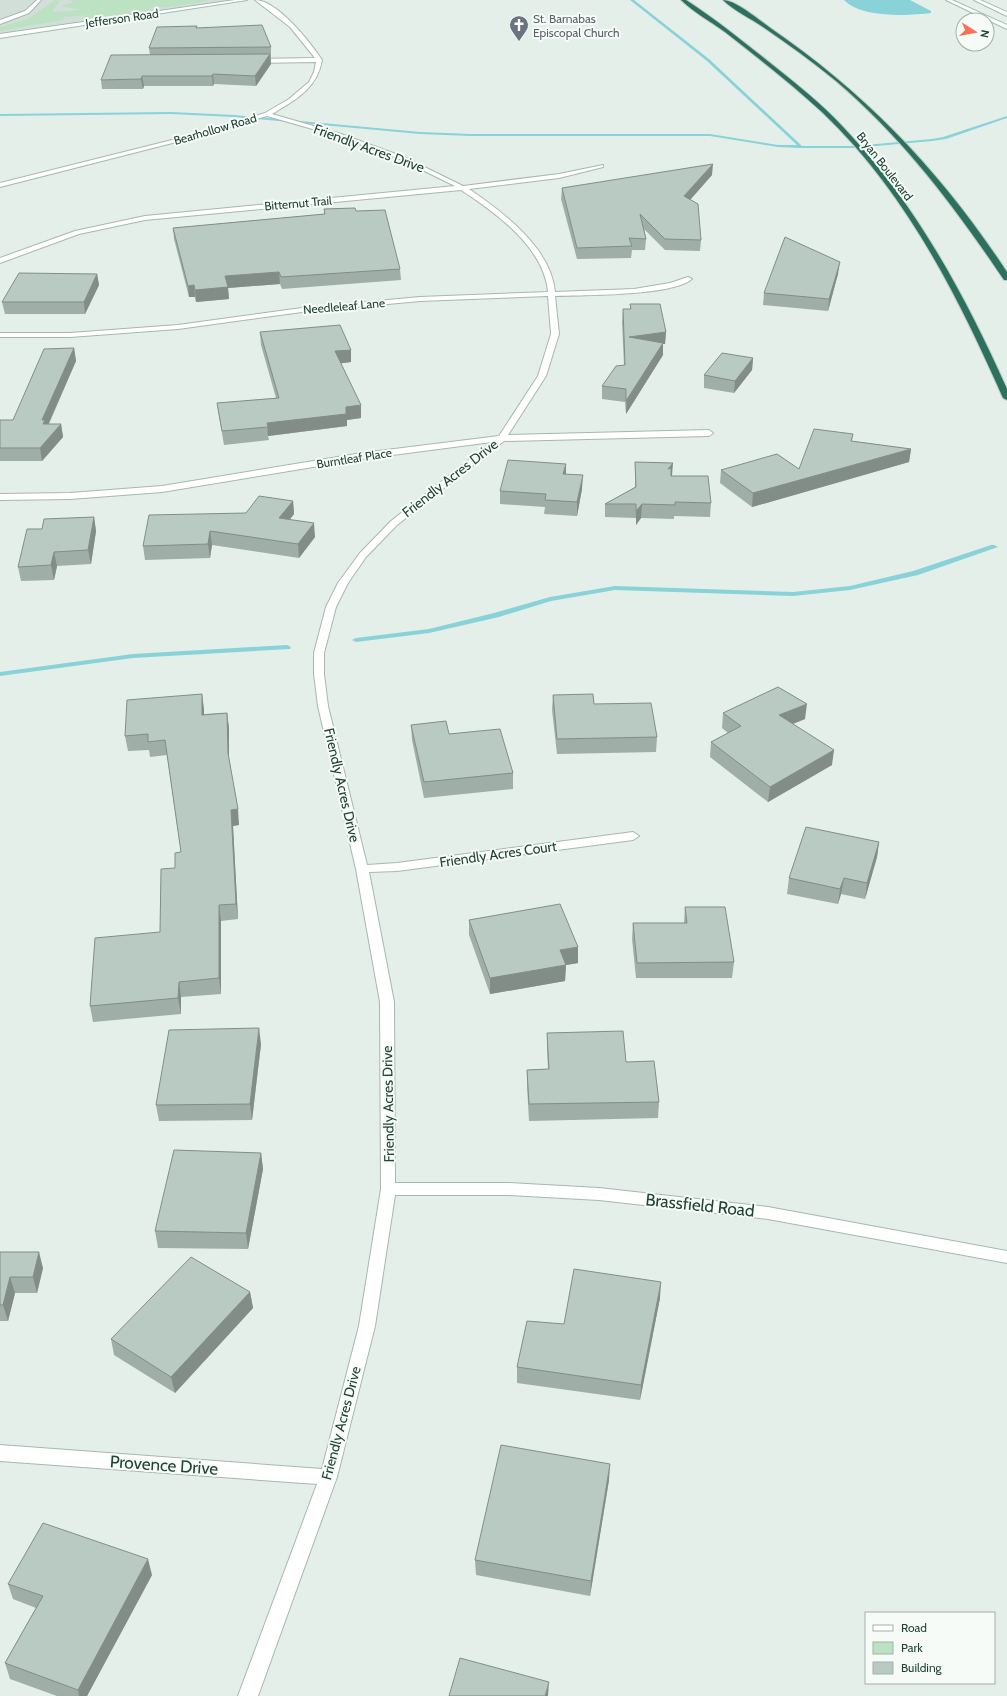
<svg xmlns="http://www.w3.org/2000/svg" width="1007" height="1696" viewBox="0 0 1007 1696" font-family="Cabin,sans-serif">
	<rect width="100%" height="100%" fill="#e4efe9"/>
	<polygon fill="#d2dfd8" points="0,0 245,0 0,36"/>
	<path fill="#bce1c3" d="M55,0L60,1L52,11C61,13 71,10 81,10L61,6L74,2L70,0H211L171,7L150,8L158,10L87,19L81,17L93,15L64,17L63,20L0,31V27L28,19Z"/>
	<path fill="#89d2d8" d="M844,0H910L931,11V13C908,16 861,18 844,0Z"/>
	<g fill="none" stroke-linecap="round" stroke-linejoin="round">
		<g fill="#89d2d8" fill-rule="evenodd">
			<polygon points="630,0 634,0 709,59 802,146 854,146 932,139 943,137 1007,116 1007,118 946,139 932,141 854,148 801,148 778,147 710,136 471,136 420,134 234,117 171,114 0,116 0,114 171,112 234,115 420,132 471,134 710,134 778,145 797,145 707,61"/>
			<polygon points="991,545 994,545 998,547 918,575 850,590 793,596 615,590 551,601 499,617 429,633 356,642 352,640 356,638 429,629 494,613 550,597 615,586 793,592 850,586 913,571"/>
			<polygon points="287,645 291,647 290,649 133,658 0,676 0,672 133,654"/>
		</g>
		<g stroke="#a6b8b0" stroke-width="2">
			<g id="street">
				<polygon points="37,0 41,0 29,13 0,24 0,20 25,11"/>
				<path d="M255,0C277,0 310,42 322,60C317,89 295,100 272,114L341,134L404,157L463,186L559,174L603,165V167L559,178L469,189C503,212 551,248 555,292L634,289L670,283L688,277L692,279C673,296 583,295 555,296L559,334L546,376L508,435L709,430L713,433L709,436L504,441L397,525L366,557L348,583L336,607L324,653V674L328,706L367,865L397,863L633,832L639,836L633,840L397,871L369,872L394,1002L395,1183H509L599,1188L768,1207L1007,1251V1263L768,1219L599,1200L509,1195H395L375,1326L337,1477L258,1696H238L317,1484L0,1461V1445L322,1469L359,1326L381,1189L380,1002L356,869L318,706L314,674V653L326,607L338,583L360,553L391,521L492,442L362,459L162,492L70,499L0,500V494L70,493L162,486L362,453L499,436L538,376L551,334L548,296L420,301L302,312L178,329L70,337H0V333H70L178,325L302,308L420,297L548,292C544,247 496,213 461,190L145,220L79,234L0,263V258L75,231L145,216L455,186L400,159L337,136L267,116L196,137L0,187V183L192,135L265,113L289,99L309,82L314,72L316,62L254,63L251,61L254,59L315,58L290,27Z"/>
			</g>
		</g>
		<g stroke="#a2bcb0" stroke-width="2">
			<g id="secondary">
				<polygon points="235,0 247,0 0,38 0,34"/>
				<polygon points="946,0 952,0 1007,25 1007,29"/>
				<polygon points="974,0 980,0 1007,12 1007,16"/>
			</g>
		</g>
		<g stroke="#c1cac7" stroke-width="2">
			<g id="highway">
				<path d="M681,0H686C717,20 745,43 774,66C798,85 823,105 844,128C915,203 965,295 1007,389V400L1003,398C958,296 905,191 823,113C792,84 758,58 725,32C710,21 693,12 681,0Z"/>
				<path d="M723,0C735,0 758,19 769,27C868,95 941,172 1007,272V280H1004C955,207 903,138 836,81C813,62 788,44 763,27C750,18 734,11 723,0Z"/>
			</g>
		</g>
		<use href="#street" fill="#fff" fill-rule="evenodd"/>
		<use href="#secondary" fill="#fff" fill-rule="evenodd"/>
		<use href="#highway" fill="#2b715d" fill-rule="evenodd"/>
	</g>
	<g fill="#9faea7">
		<polygon points="197,26 197,28 271,47 271,64 256,86 214,84 213,86 144,86 143,89 102,89 101,80 150,55 149,48"/>
		<polygon points="712,175 690,199 701,240 700,251 665,250 644,229 646,239 645,250 632,250 631,258 577,259 561,199 562,188"/>
		<polygon points="324,209 356,211 400,269 401,280 282,289 280,284 228,288 229,299 196,302 195,297 189,297 174,239 173,228 324,214"/>
		<polygon points="97,274 99,285 85,314 5,314 2,302"/>
		<polygon points="838,274 828,311 763,305 764,293"/>
		<polygon points="630,304 666,332 665,344 663,344 663,355 626,414 625,402 602,399 602,386 624,365 622,322 623,309 630,309"/>
		<polygon points="260,332 351,350 351,362 341,363 361,418 347,420 347,426 268,436 269,440 224,445 219,416 217,403 276,398 261,345"/>
		<polygon points="74,348 76,361 49,424 61,424 63,437 42,461 0,461 0,420 13,420"/>
		<polygon points="753,358 752,370 734,393 704,388 704,375"/>
		<polygon points="853,434 852,441 911,449 909,462 752,507 720,483 721,470 799,469"/>
		<polygon points="635,462 672,476 711,503 710,517 674,516 674,519 641,518 636,525 636,518 605,517 605,504 635,487"/>
		<polygon points="566,464 566,474 582,489 577,516 544,514 545,507 500,504 500,491"/>
		<polygon points="293,501 294,514 290,519 315,537 299,558 212,545 210,558 145,560 143,546 246,513"/>
		<polygon points="94,517 96,531 91,564 57,566 54,580 21,581 18,567 42,529"/>
		<polygon points="202,694 204,714 227,713 229,728 229,762 239,825 233,826 238,919 221,921 221,994 181,997 181,1014 93,1022 90,1006 160,932 175,868 181,852 167,755 150,757 149,750 128,751 125,736"/>
		<polygon points="553,695 594,704 657,737 656,752 557,754 552,710"/>
		<polygon points="723,713 805,719 793,724 832,765 768,802 710,757 711,742 728,733 722,728"/>
		<polygon points="411,725 449,734 513,773 513,789 424,798 412,740"/>
		<polygon points="879,842 877,857 865,899 841,894 838,904 787,894 789,878"/>
		<polygon points="685,907 734,962 732,978 636,978 632,939 633,923 684,923"/>
		<polygon points="469,920 578,963 566,965 565,981 490,994 469,935"/>
		<polygon points="547,1033 626,1062 659,1102 658,1118 529,1121 527,1086 527,1070 548,1069 547,1049"/>
		<polygon points="261,1044 252,1120 159,1121 156,1105"/>
		<polygon points="261,1153 263,1169 248,1249 158,1248 155,1231"/>
		<polygon points="0,1252 43,1268 37,1293 15,1293 8,1321 0,1321"/>
		<polygon points="250,1292 253,1308 175,1393 114,1355 111,1339"/>
		<polygon points="660,1298 640,1400 517,1383 517,1367 564,1324"/>
		<polygon points="609,1480 590,1596 476,1575 475,1560"/>
		<polygon points="152,1575 87,1696 57,1696 10,1679 5,1663 36,1608 13,1599 8,1584"/>
	</g>
	<g fill="#828d88">
		<polygon points="270,54 271,64 256,86 255,76"/>
		<polygon points="213,74 214,84 213,86 212,76"/>
		<polygon points="142,76 144,86 143,89 141,79"/>
		<polygon points="713,164 712,175 684,207 684,196"/>
		<polygon points="840,262 838,274 828,311 829,299"/>
		<polygon points="279,272 280,284 228,288 229,299 196,302 195,290 225,276"/>
		<polygon points="97,274 99,285 85,314 84,302"/>
		<polygon points="194,285 195,297 189,297 188,286"/>
		<polygon points="666,332 665,344 663,344 663,355 626,414 629,337"/>
		<polygon points="74,348 76,361 46,429 45,437 42,420"/>
		<polygon points="351,350 351,362 336,364 335,351"/>
		<polygon points="753,358 752,370 734,393 735,381"/>
		<polygon points="361,405 361,418 347,420 347,426 268,436 267,423 346,407"/>
		<polygon points="61,424 63,437 42,461 40,448"/>
		<polygon points="911,449 909,462 752,507 753,493"/>
		<polygon points="673,463 672,476 667,483 668,469"/>
		<polygon points="566,464 566,477 563,474"/>
		<polygon points="583,475 582,489 577,516 577,502"/>
		<polygon points="293,501 294,514 280,532 279,518"/>
		<polygon points="642,504 641,518 636,525 636,511"/>
		<polygon points="94,517 96,531 91,564 88,550"/>
		<polygon points="314,523 315,537 299,558 298,544"/>
		<polygon points="210,531 212,545 210,558 208,544"/>
		<polygon points="54,552 57,566 54,580 51,565"/>
		<polygon points="202,694 204,709 204,730 202,715"/>
		<polygon points="807,704 805,719 777,730 779,715"/>
		<polygon points="227,713 229,728 229,768 228,753"/>
		<polygon points="834,750 832,765 768,802 770,787"/>
		<polygon points="238,809 239,825 233,826 238,919 236,904 231,810"/>
		<polygon points="879,842 877,857 865,899 867,883"/>
		<polygon points="844,878 841,894 838,904 840,889"/>
		<polygon points="219,905 221,921 221,994 219,978"/>
		<polygon points="578,947 578,963 566,965 565,981 490,994 490,978 560,950"/>
		<polygon points="179,982 181,997 181,1014 178,998"/>
		<polygon points="259,1028 261,1044 252,1120 250,1104"/>
		<polygon points="261,1153 263,1169 248,1249 246,1233"/>
		<polygon points="39,1252 43,1268 37,1293 33,1277"/>
		<polygon points="10,1277 15,1293 8,1321 3,1305"/>
		<polygon points="661,1282 660,1298 640,1400 641,1385"/>
		<polygon points="250,1292 253,1308 175,1393 171,1377"/>
		<polygon points="610,1464 609,1480 590,1596 591,1581"/>
		<polygon points="148,1559 152,1575 87,1696 79,1696 78,1690"/>
		<polygon points="549,1682 548,1696 545,1696"/>
	</g>
	<g fill="#b9cac2" stroke="#828d88">
		<polygon points="262,25 271,47 149,48 157,27 197,26 196,28"/>
		<polygon points="270,54 255,76 213,74 212,76 142,76 141,79 101,80 111,55"/>
		<polygon points="713,164 684,196 698,204 701,240 665,239 640,214 646,239 629,238 632,246 577,248 562,188"/>
		<polygon points="355,208 356,211 385,210 400,269 281,277 279,272 225,276 228,287 195,290 194,285 188,286 173,228 325,214 324,209"/>
		<polygon points="785,237 840,262 829,299 764,293"/>
		<polygon points="19,273 97,274 84,302 2,302"/>
		<polygon points="630,304 660,304 666,332 629,337 663,343 626,401 626,389 602,386 616,366 625,365 623,309 631,309"/>
		<polygon points="340,325 351,350 335,351 361,405 346,407 346,414 267,423 268,427 222,431 217,403 279,398 260,332"/>
		<polygon points="74,348 42,420 45,420 43,424 61,424 40,448 0,448 0,420 13,420 44,349"/>
		<polygon points="722,353 753,358 735,381 704,375"/>
		<polygon points="814,429 853,434 851,441 911,449 753,493 721,470 777,454 799,469"/>
		<polygon points="508,460 566,464 563,474 583,475 577,502 545,500 546,494 500,491"/>
		<polygon points="635,462 673,463 668,469 671,468 671,476 708,476 711,503 675,502 675,505 642,504 636,511 636,504 605,504 636,487"/>
		<polygon points="259,496 293,501 279,518 314,523 298,544 210,531 208,544 143,546 149,515 246,513"/>
		<polygon points="94,517 88,550 54,552 51,565 18,567 27,529 42,529 44,519"/>
		<polygon points="778,687 807,704 779,715 834,750 770,787 711,742 741,726 723,713"/>
		<polygon points="202,694 202,715 227,713 228,753 238,809 231,810 236,904 219,905 219,978 179,982 178,998 90,1006 95,938 160,932 161,869 175,868 175,853 181,852 165,740 148,742 148,734 125,736 127,700"/>
		<polygon points="593,694 594,704 651,703 657,737 557,739 553,695"/>
		<polygon points="446,721 449,734 500,729 513,773 424,782 411,725"/>
		<polygon points="806,827 879,842 867,883 844,878 840,889 789,878"/>
		<polygon points="560,904 578,947 560,950 566,965 490,978 469,920"/>
		<polygon points="685,907 725,907 734,962 637,963 633,923 687,923"/>
		<polygon points="259,1028 250,1104 156,1105 169,1030"/>
		<polygon points="623,1031 626,1062 654,1061 659,1102 529,1104 527,1070 549,1069 547,1033"/>
		<polygon points="174,1150 261,1153 246,1233 155,1231"/>
		<polygon points="0,1252 39,1252 33,1277 10,1277 3,1305 0,1305"/>
		<polygon points="191,1257 250,1292 171,1377 111,1339"/>
		<polygon points="574,1269 661,1282 641,1385 517,1367 527,1321 564,1324"/>
		<polygon points="501,1445 610,1464 591,1581 475,1560"/>
		<polygon points="43,1523 148,1559 78,1690 5,1663 43,1596 8,1584"/>
		<polygon points="460,1658 549,1682 545,1696 449,1696"/>
	</g>
	<defs>
		<g id="church-pin" transform="scale(1)"><path d="M0 17L-7.5 6A9.5 9.5 0 1 1 7.5 6Z" fill="#6b7280" stroke="#f6fbf8"/><path d="M-1.2-6h2.4v3.5h3.3v2.4h-3.3V6h-2.4V-.1h-3.3v-2.4h3.3Z" fill="#fff"/></g>
	</defs>
	<g fill-rule="evenodd">
		<use href="#church-pin" x="519" y="25"/>
	</g>
	<g text-anchor="middle" dominant-baseline="central" stroke-width="4" stroke-linejoin="round" paint-order="stroke">
		<g font-size="12" fill="#224337" stroke="#f6fbf8">
			<text transform="translate(122 18) rotate(-8)">Jefferson Road</text>
			<text transform="translate(215 129) rotate(-16)">Bearhollow Road</text>
			<text transform="translate(885 166) rotate(52)">Bryan Boulevard</text>
			<text transform="translate(298 203) rotate(-5)">Bitternut Trail</text>
			<text transform="translate(344 306) rotate(-5)">Needleleaf Lane</text>
			<text transform="translate(354 458) rotate(-9)">Burntleaf Place</text>
		</g>
		<g font-size="12" fill="#5b616d" stroke="#f6fbf8" text-anchor="start">
			<text x="533" y="18">St. Barnabas<tspan x="533" dy="14">Episcopal Church</tspan></text>
		</g>
		<g font-size="14" fill="#224337" stroke="#f6fbf8">
			<text transform="translate(369 148) rotate(20)">Friendly Acres Drive</text>
			<text transform="translate(450 478) rotate(-38)">Friendly Acres Drive</text>
			<text transform="translate(342 785) rotate(77)">Friendly Acres Drive</text>
			<text transform="translate(498 854) rotate(-8)">Friendly Acres Court</text>
			<text transform="translate(388 1104) rotate(-91)">Friendly Acres Drive</text>
			<text transform="translate(341 1423) rotate(-75)">Friendly Acres Drive</text>
		</g>
		<g font-size="17" fill="#224337" stroke="#f6fbf8">
			<text transform="translate(700 1205) rotate(6)">Brassfield Road</text>
			<text transform="translate(164 1465) rotate(4)">Provence Drive</text>
		</g>
	</g>
	<rect x="865" y="1612" width="130" height="72" fill="#f6fbf8" stroke="#a1b1ab"/>
	<rect x="873" y="1625" width="20" height="6" fill="#ffffff" stroke="#a1b1ab"/>
	<text x="901" y="1632" font-size="12" fill="#224337">Road</text>
	<rect x="873" y="1642" width="20" height="12" fill="#bce1c3" stroke="#a1b1ab"/>
	<text x="901" y="1652" font-size="12" fill="#224337">Park</text>
	<rect x="873" y="1662" width="20" height="12" fill="#b9cac2" stroke="#a1b1ab"/>
	<text x="901" y="1672" font-size="12" fill="#224337">Building</text>
	<g transform="translate(975 32) rotate(101)"><circle r="19" fill="#f6fbf8" stroke="#a1b1ab"/>
	<path d="M0-3L7 15L0 10L-7 15Z" fill="#fc6f55"/>
	<text y="-6" font-size="11" font-weight="bold" text-anchor="middle" fill="#224337">N</text>
	</g>
</svg>
